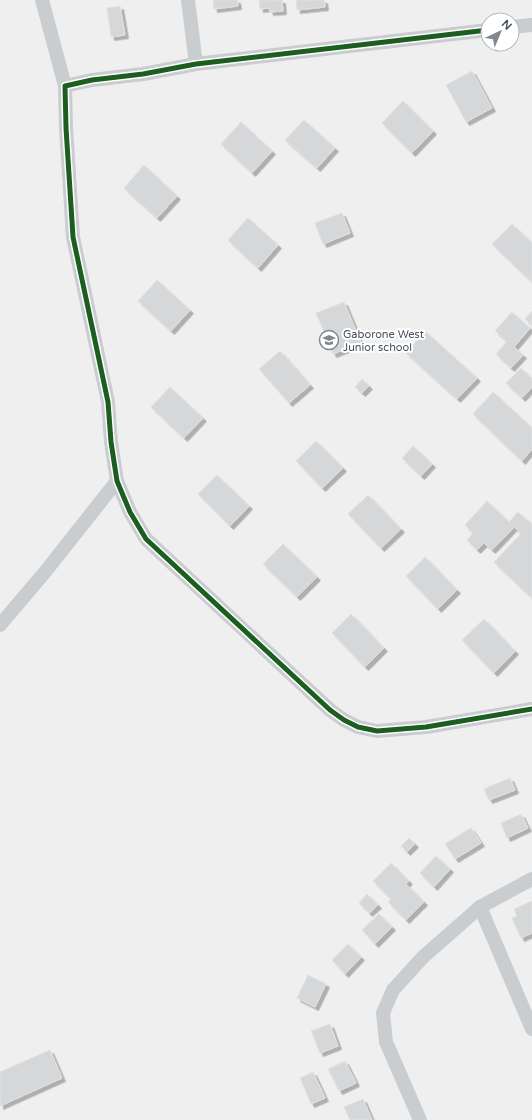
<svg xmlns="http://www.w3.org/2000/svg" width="532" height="1120" viewBox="0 0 532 1120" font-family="'Varela Round',sans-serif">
	<defs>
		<filter id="shadow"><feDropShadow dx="3.5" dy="3.5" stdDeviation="0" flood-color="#0004"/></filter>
	</defs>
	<rect width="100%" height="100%" fill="#efefef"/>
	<g fill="#d6d7d9" stroke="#e0e1e2" filter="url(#shadow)">
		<polygon points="213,0 237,0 238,6 214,9"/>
		<polygon points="259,0 282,0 283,11 270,12 269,8 260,9"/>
		<polygon points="296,0 324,0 325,7 297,10"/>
		<polygon points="120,6 125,35 111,37 107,8"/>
		<polygon points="472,71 492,108 466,122 446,85"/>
		<polygon points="403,101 433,131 412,153 382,123"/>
		<polygon points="304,120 335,148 317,168 285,140"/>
		<polygon points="241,122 272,151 252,173 221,144"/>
		<polygon points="144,165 177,196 157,218 124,188"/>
		<polygon points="342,213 350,233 323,244 315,223"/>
		<polygon points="248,218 278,245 258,268 228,240"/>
		<polygon points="512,224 532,243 532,282 492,244"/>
		<polygon points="157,280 190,310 171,331 138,301"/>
		<polygon points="344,302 361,343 333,354 316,313"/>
		<polygon points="532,311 532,325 525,319"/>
		<polygon points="512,312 530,328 514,347 523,355 511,368 496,354 507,341 495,331"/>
		<polygon points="425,331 477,378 457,399 406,353"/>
		<polygon points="280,351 310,385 289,403 259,369"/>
		<polygon points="521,368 532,379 532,387 522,398 506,383"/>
		<polygon points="362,379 369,386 362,393 355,387"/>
		<polygon points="170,387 203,418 184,438 151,407"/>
		<polygon points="493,392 532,428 532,449 522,461 473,414"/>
		<polygon points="316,441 343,468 322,488 296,461"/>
		<polygon points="413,446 432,464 421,476 402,458"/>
		<polygon points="217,475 249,506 230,526 198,494"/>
		<polygon points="368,495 401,529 381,548 348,514"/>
		<polygon points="487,501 509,522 518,512 532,524 532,598 494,562 521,534 514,527 492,550 484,543 477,550 467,540 473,533 465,525"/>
		<polygon points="283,544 317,577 297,597 263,564"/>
		<polygon points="425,557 457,590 438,609 406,576"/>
		<polygon points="351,614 384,648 365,667 332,633"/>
		<polygon points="484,619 515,651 494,673 462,640"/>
		<polygon points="510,778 515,790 489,800 484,789"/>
		<polygon points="521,814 528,828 507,838 501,823"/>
		<polygon points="471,828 481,843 455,859 445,844"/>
		<polygon points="409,838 415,844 407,852 401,846"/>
		<polygon points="436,856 450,869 434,887 420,873"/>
		<polygon points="391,863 409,881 406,884 424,902 406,920 388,902 391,899 373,881"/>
		<polygon points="367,894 378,905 369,913 359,903"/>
		<polygon points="532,901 532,933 521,938 512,918 517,916 514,909"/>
		<polygon points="379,914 392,927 375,944 362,930"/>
		<polygon points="348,944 361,957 345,974 332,960"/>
		<polygon points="308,975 326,984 315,1007 297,998"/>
		<polygon points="330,1024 338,1046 320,1053 311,1031"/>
		<polygon points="50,1050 62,1078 0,1106 0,1072"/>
		<polygon points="345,1061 356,1083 339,1091 328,1069"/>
		<polygon points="313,1072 325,1098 311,1104 300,1078"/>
		<polygon points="363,1099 372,1120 350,1120 344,1107"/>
	</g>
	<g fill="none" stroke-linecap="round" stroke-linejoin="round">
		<g stroke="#cacdd0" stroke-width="14">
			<polyline points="42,0 65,86"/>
			<polyline points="188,0 196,64"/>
			<polyline points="512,27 532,25"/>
			<polyline points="488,30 196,64 143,74 92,80 65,86 66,128 73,237 108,402 111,442 117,481 130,512 146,539 330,710 344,720 358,727 377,731 426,727 532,709"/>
			<polyline points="0,625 45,572 117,481"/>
			<polyline points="480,907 532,1029"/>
			<polyline points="420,1120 386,1042 383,1013 393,990 423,957 480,907 532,879"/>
		</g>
		<g stroke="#fff" stroke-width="8">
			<polyline id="cycleway" points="488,30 196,64 143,74 92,80 65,86 66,128 73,237 108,402 111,442 117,481 130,512 146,539 330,710 344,720 358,727 377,731 426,727 532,709"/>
		</g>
		<use href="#cycleway" stroke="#1b5e20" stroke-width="5"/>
	</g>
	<defs>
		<g id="school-ring" transform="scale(1)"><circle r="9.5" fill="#fff" stroke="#81888f" stroke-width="1.5"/><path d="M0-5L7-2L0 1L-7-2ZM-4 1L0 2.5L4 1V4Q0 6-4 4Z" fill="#81888f"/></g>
	</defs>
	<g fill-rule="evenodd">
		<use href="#school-ring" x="329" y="340"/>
	</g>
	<g text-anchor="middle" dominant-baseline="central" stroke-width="4" stroke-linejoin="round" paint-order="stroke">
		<g font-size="11" fill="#46515b" stroke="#fff" text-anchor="start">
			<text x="343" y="334">Gaborone West<tspan x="343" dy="13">Junior school</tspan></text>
		</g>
	</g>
	<g transform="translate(500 32) rotate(44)"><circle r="19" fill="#ffffff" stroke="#b5b9bd"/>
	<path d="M0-3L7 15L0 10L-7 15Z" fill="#81888f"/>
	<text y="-6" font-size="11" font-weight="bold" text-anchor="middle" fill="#46515b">N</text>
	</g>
</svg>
